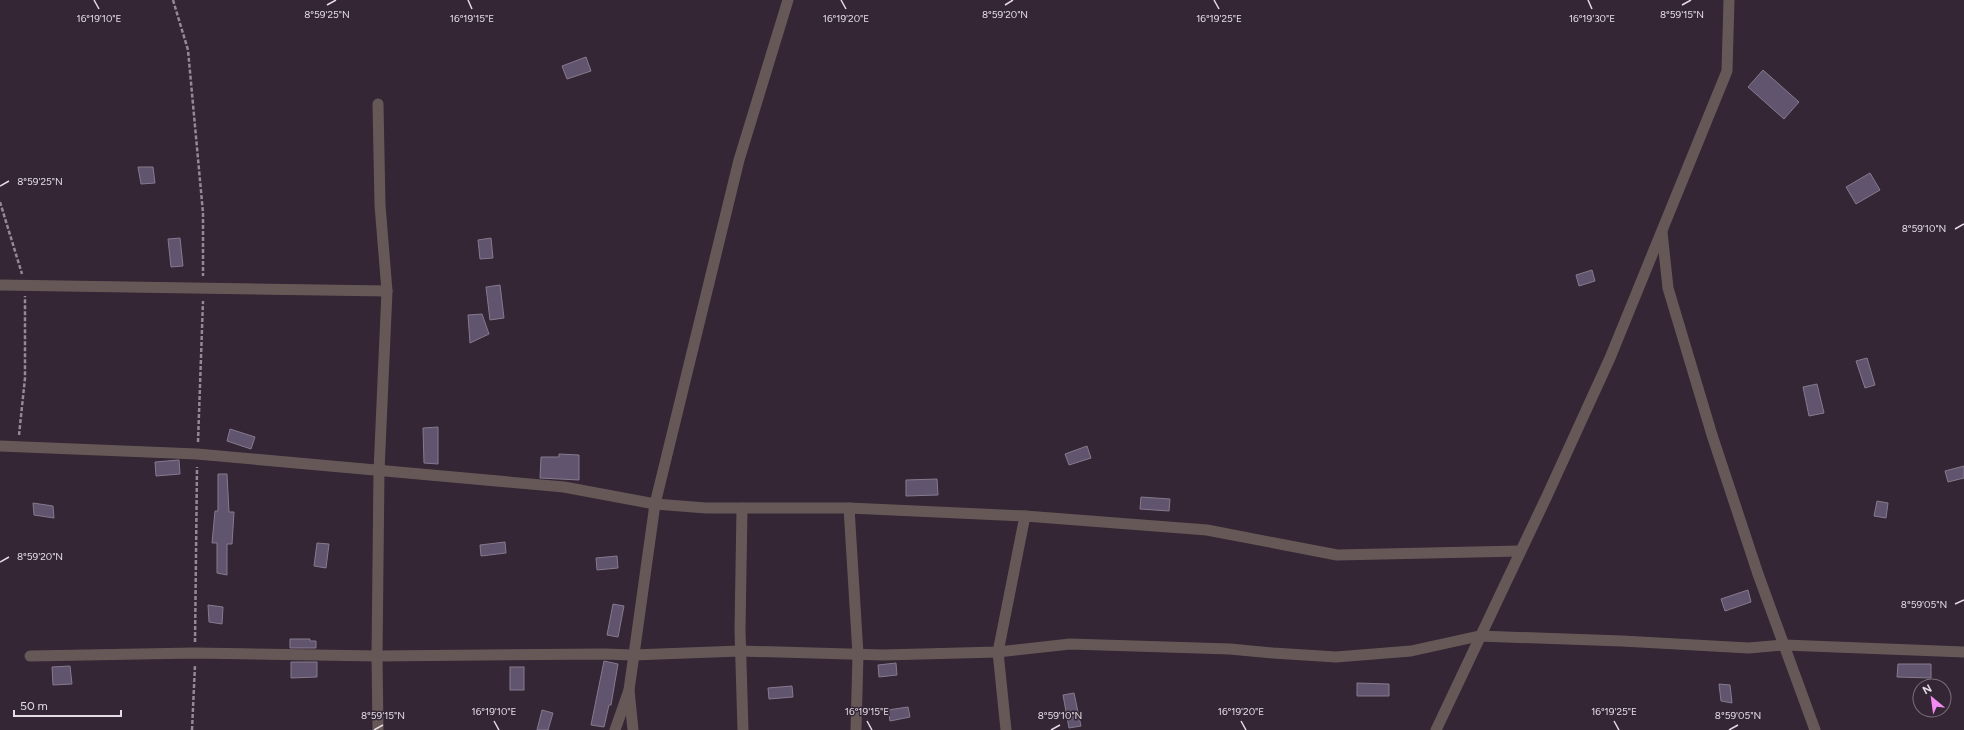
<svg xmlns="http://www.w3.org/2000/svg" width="1964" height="730" viewBox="0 0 1964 730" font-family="Figtree,sans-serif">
	<rect width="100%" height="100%" fill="#342634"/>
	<g fill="#61546e" stroke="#857a8e">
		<polygon points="586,57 591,71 567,79 562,66"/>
		<polygon points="1763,70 1799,102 1784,119 1748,87"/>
		<polygon points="138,167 153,167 155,183 141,184"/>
		<polygon points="1870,173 1880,190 1856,204 1846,187"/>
		<polygon points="180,238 183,266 171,267 168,239"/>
		<polygon points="491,238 493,258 480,259 478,240"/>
		<polygon points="1592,270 1595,281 1579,286 1576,275"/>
		<polygon points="500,285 504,318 490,320 486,287"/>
		<polygon points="482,314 489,334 470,343 468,315"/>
		<polygon points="1867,358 1875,385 1865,388 1856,361"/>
		<polygon points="1817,384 1824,413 1809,416 1803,387"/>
		<polygon points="438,427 438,464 424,463 423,428"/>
		<polygon points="230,429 255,437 251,449 227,441"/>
		<polygon points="1087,446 1091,458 1069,465 1065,454"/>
		<polygon points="559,454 579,455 579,480 540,478 541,457 559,457"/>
		<polygon points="179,460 180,474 156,476 155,462"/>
		<polygon points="1964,466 1964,478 1948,482 1945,471"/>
		<polygon points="218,474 227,474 229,512 234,512 232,544 227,544 227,575 217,573 217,543 212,543 215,511 218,511"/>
		<polygon points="937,479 938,495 906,496 906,480"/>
		<polygon points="1141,497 1170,499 1169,511 1140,509"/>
		<polygon points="1877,501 1888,503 1886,518 1874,516"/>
		<polygon points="33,503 53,506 54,518 34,515"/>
		<polygon points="505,542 506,553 481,556 480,545"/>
		<polygon points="317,543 329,544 326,568 314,566"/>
		<polygon points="617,556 618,568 597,570 596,558"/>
		<polygon points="1748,590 1751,602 1725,611 1721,599"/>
		<polygon points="613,604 624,606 618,637 607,635"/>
		<polygon points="208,605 223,607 222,624 209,622"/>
		<polygon points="290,639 310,639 310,641 316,641 316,648 290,648"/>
		<polygon points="604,661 618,664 611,705 609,705 604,727 591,725"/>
		<polygon points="291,662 317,662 317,677 291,678"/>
		<polygon points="896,663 897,675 879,677 878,665"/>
		<polygon points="1898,664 1931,664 1931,678 1897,677"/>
		<polygon points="70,666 72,684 53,685 52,667"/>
		<rect x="510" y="667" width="14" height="23"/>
		<polygon points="1357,683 1389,684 1389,696 1357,696"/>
		<polygon points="1719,684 1730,685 1732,703 1721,701"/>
		<polygon points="792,686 793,697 769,699 768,688"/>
		<polygon points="1074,693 1081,726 1069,728 1063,695"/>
		<polygon points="908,707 910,717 890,721 888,710"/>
		<polygon points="542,710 553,713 548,730 537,730"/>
	</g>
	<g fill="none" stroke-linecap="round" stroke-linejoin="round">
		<g stroke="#958995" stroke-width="2.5" stroke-dasharray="4 2" stroke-linecap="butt">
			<polyline points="173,0 188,50 203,213 203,276"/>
			<polyline points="0,202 22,274"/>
			<polyline points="19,435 25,378 25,296"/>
			<polyline points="198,442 203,301"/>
			<polyline points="195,642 197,467"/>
			<polyline points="192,730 195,665"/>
		</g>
		<g stroke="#675858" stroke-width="11">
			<polyline points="1662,232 1668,288 1712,435 1758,574 1815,730"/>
			<polyline points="0,285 387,291"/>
			<polyline points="0,446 197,454 564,487 655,504 706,508 849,508 1025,516 1207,530 1337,555 1520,551"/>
			<polyline points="742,508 740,630 743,730"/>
			<polyline points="849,508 858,654 856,730"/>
			<polyline points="30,656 195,653 377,656 604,654 633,655 740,651 883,655 998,652 1070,644 1230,649 1273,653 1336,657 1411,651 1479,636 1622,641 1749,648 1784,645 1964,652"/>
			<polyline points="629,690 633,730"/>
			<polyline points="378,730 377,656 379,471 387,291 380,205 378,104"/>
			<polyline points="1006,730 998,652 1025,516"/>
			<polyline points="1436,730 1546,498 1610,358 1727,71 1729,0"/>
		</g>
		<polyline stroke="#675858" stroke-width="11" points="615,730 629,690 655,504 739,160 788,0"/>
	</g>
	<path fill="none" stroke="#e5dce5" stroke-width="1.5" d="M94,0L99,9M468,0L472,9M841,0L846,9M1214,0L1219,9M1588,0L1592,9M327,5L336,0M1005,5L1013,0M1682,5L1691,0M0,186L9,181M1955,229L1964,224M0,562L9,557M1955,604L1964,600M494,721L499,730M867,721L872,730M1241,721L1246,730M1614,721L1619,730M374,730L383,725M1051,730L1060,725M1729,730L1738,725"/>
	<g font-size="10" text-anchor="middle" fill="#e5dce5" stroke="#342634" stroke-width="3" stroke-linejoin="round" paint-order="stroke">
		<text x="327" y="18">8°59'25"N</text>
		<text x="1005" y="18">8°59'20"N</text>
		<text x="1682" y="18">8°59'15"N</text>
		<text x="99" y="22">16°19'10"E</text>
		<text x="472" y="22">16°19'15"E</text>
		<text x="846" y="22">16°19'20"E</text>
		<text x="1219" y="22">16°19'25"E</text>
		<text x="1592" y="22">16°19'30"E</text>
		<text x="40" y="185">8°59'25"N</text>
		<text x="1924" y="232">8°59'10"N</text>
		<text x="40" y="560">8°59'20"N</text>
		<text x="1924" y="608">8°59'05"N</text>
		<text x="494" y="715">16°19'10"E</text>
		<text x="867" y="715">16°19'15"E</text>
		<text x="1241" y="715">16°19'20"E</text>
		<text x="1614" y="715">16°19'25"E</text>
		<text x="383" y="719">8°59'15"N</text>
		<text x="1060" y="719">8°59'10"N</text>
		<text x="1738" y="719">8°59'05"N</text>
	</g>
	<g transform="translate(1932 698) rotate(331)"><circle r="19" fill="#342634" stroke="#7b6f7b"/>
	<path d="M0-3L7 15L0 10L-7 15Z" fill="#f28af2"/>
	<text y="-6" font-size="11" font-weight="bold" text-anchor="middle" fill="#e5dce5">N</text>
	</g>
	<path d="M14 710v6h107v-6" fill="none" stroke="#e5dce5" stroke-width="2"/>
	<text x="20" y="710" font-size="12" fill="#e5dce5" stroke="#342634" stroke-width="3" paint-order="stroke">50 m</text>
</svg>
